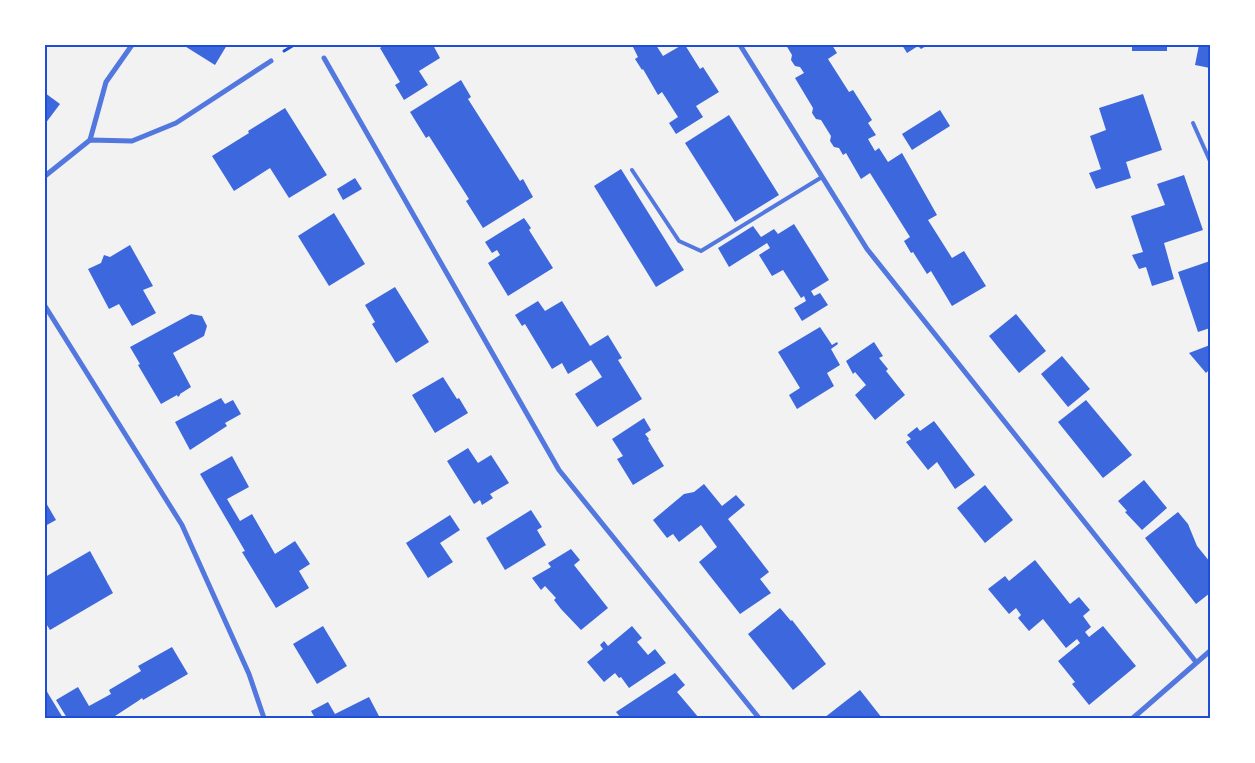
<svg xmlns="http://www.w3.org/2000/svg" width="1255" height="763" viewBox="0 0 1255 763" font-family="'Titillium Web',sans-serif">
	<rect width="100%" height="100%" fill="#f2f2f2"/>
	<g fill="#3d67dc">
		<polygon points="183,45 227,45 215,65"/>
		<polygon points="384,45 433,45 440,58 419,71 428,85 404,100 395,85 400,82 380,48"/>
		<polygon points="632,45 656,45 663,56 682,45 685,45 700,69 703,67 719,92 696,106 703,117 676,134 669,123 678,117 662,92 658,95 643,69 642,70 635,59 638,57"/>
		<polygon points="786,45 832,45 837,53 828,59 849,92 853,90 872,120 868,123 876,135 868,139 875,151 879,148 888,162 902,153 937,215 928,220 952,258 964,251 986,286 952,306 931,271 927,274 913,252 911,253 904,241 910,237 870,173 861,179 846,153 843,155 839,148 834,147 830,141 831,136 821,120 816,119 812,113 813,108 795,78 804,73 800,67 795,66 791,60 792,55"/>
		<polygon points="902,45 928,45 921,49 918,46 907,53"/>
		<rect x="1132" y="45" width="35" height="6"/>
		<polygon points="1199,45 1210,45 1210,68 1195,65"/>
		<polygon points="461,80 471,97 468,99 520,181 523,179 533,197 483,228 466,201 469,199 429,136 426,138 410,112"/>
		<polygon points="45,93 60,104 45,124"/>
		<polygon points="1143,94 1162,150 1126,162 1131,178 1096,189 1089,173 1101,169 1090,136 1106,130 1099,108"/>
		<polygon points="285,108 327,175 289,198 270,168 234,191 212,156 249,133 248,131"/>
		<polygon points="940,110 950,126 912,150 902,134"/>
		<polygon points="729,115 779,195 735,222 685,143"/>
		<polygon points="621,169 684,270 656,287 594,186"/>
		<polygon points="1184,175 1203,230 1164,243 1174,279 1152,286 1146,267 1139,269 1132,255 1143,252 1131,216 1165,205 1157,184"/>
		<polygon points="355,178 362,189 343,200 337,189"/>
		<polygon points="334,213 365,264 329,286 298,236"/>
		<polygon points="524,218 531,228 529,230 553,268 508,296 488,263 500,255 497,250 492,253 485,242"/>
		<polygon points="794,224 829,280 811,291 814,296 820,293 828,305 802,321 794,308 806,301 804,296 801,298 783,270 772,276 759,255 770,248 767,243 729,267 718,248 753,226 761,237 774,229 778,234"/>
		<polygon points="130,245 153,286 143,290 156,313 132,326 119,304 109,309 88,269 101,263 104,255 110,257"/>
		<polygon points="1210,261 1210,328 1198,332 1178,272"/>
		<polygon points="395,287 429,342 396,363 372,324 375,322 365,305"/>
		<polygon points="538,301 545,311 562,301 590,346 608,335 622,358 618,360 642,399 597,427 575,394 602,377 591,360 568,374 562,363 552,369 525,324 522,326 515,315"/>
		<polygon points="191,314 202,316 207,326 204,336 173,353 191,387 180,394 180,395 178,397 177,395 161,404 138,365 140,364 130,347"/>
		<polygon points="1016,314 1046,351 1019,373 989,336"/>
		<polygon points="820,327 832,345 837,342 838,344 831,349 840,365 827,373 834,386 797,409 789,395 800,388 778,352"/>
		<polygon points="874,342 883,356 879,358 888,369 886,371 905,395 875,420 855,395 866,385 855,372 853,374 846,361"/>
		<polygon points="1210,345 1210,369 1206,373 1189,353"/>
		<polygon points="1062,356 1090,389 1068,407 1041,374"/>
		<polygon points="443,377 457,399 459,398 468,413 435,433 412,395"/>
		<polygon points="221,398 225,404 233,400 241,414 225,423 227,426 190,450 175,422"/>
		<polygon points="1086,400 1132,455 1103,478 1058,422"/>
		<polygon points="644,418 651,430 645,434 649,439 648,440 664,466 633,485 617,459 623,456 612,439"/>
		<polygon points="934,421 975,475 955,489 937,462 928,470 906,442 911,439 907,435 917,427 920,431"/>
		<polygon points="468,448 478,463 491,455 509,483 490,494 493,498 482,505 480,500 474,504 447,461"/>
		<polygon points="232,456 249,487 227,499 240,521 252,514 275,554 295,541 310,564 299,571 309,588 276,608 242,552 245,551 200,474"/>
		<polygon points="1144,480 1167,508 1142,530 1125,512 1127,511 1118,501"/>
		<polygon points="704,484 722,506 736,495 745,505 728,519 769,572 760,579 771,593 740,614 699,562 717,547 701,525 679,542 673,534 667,538 653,520 684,494 694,492"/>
		<polygon points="985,485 1013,520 985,543 957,508"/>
		<polygon points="45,501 56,520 45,526"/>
		<polygon points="531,510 542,527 537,530 546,545 505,570 486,538"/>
		<polygon points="1178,512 1188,524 1197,546 1210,562 1210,593 1196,604 1145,538"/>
		<polygon points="450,515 460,530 440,543 453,562 428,578 406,543"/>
		<polygon points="571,549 580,560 574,565 608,608 581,630 561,609 554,600 556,598 545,586 541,590 532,578 551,567 548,563"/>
		<polygon points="90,551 113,593 50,630 45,622 45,577"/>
		<polygon points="1035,560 1070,604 1079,597 1090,610 1083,616 1091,627 1085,632 1089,637 1103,626 1136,666 1089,705 1072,684 1075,682 1058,661 1080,643 1077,639 1066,648 1043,619 1029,631 1018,618 1021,615 1016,608 1009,614 988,589 1005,576 1009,581"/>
		<polygon points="780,608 791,621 792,620 826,664 793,690 748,634"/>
		<polygon points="323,626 347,666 317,684 293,644"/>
		<polygon points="632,626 642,638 637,642 648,655 655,649 666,663 629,688 621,677 619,678 615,673 604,682 587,662 603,649 600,645 604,641 608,646"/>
		<polygon points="172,647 188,674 143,700 142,698 138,701 112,718 67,718 56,700 78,687 89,706 111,694 109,690 141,671 138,666"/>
		<polygon points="675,673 685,685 677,692 699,718 621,718 616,712"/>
		<polygon points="45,688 49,695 63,718 45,718"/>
		<polygon points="860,690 882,718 824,718 847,700"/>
		<polygon points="369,697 380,718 315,718 311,711 328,702 335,714"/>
	</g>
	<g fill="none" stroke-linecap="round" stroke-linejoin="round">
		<polyline stroke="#1d4ed8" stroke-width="3" points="284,51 294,45"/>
		<g stroke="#5277de" stroke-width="4">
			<polyline points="1193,123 1210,161"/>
			<polyline points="632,170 679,241 701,251 822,177"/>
		</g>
		<g stroke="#5277de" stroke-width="5">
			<polyline points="740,45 867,249 1196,662"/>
			<polyline points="324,58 559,470 759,718"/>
			<polyline points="90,140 106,82 132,45"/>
			<polyline points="45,176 90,140 132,141 176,123 271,61"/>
			<polyline points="45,306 182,525 249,674 264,718"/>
			<polyline points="1133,718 1210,651"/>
		</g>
	</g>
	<rect width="1255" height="763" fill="none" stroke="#ffffff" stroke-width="92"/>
	<rect x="46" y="46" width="1163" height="671" fill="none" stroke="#1d4ed8" stroke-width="2"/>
</svg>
